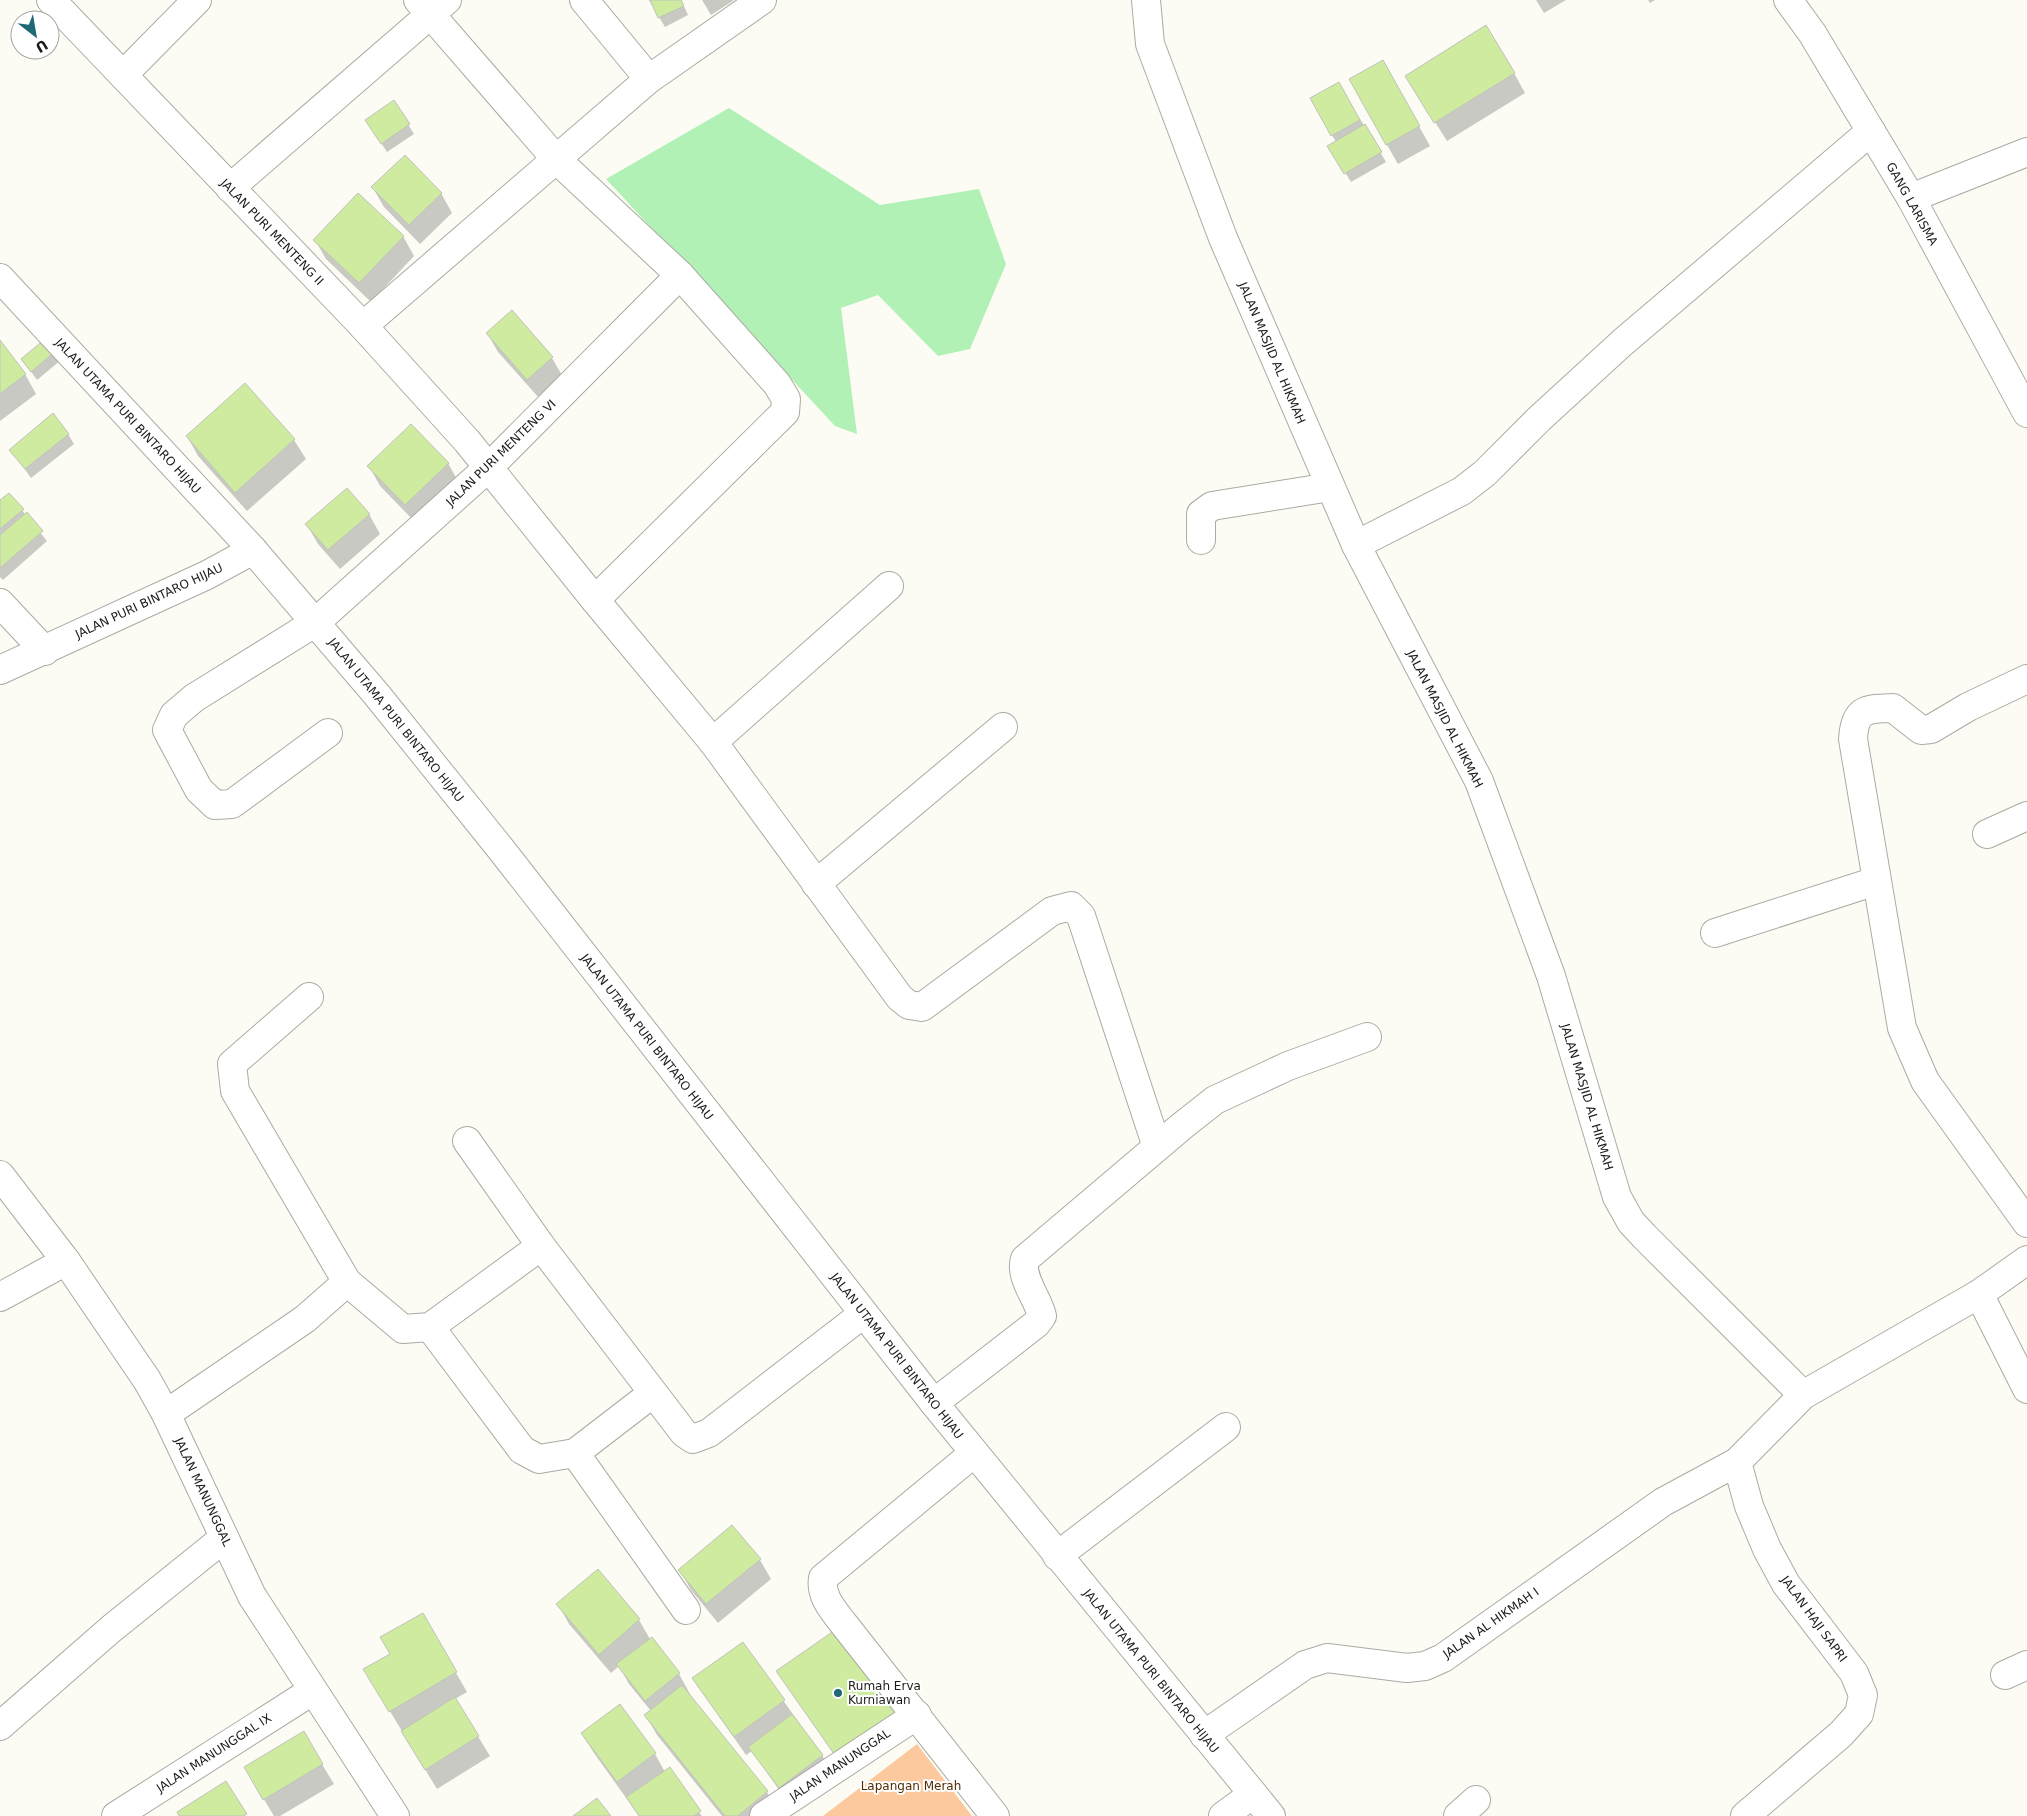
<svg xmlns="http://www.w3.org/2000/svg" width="2027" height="1816" viewBox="0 0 2027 1816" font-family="'DejaVu Sans',sans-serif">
	<rect width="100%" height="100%" fill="#fcfcf4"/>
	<polygon fill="#fcc99e" points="917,1744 972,1816 823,1816"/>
	<polygon fill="#b2f1b6" points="729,108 880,205 979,189 1006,264 970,349 938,356 878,295 841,308 857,434 835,426 606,179"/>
	<g fill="#0003">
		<polygon points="649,0 681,0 688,15 665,27"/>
		<polygon points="702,0 733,0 733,1 711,15"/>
		<polygon points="1536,0 1566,0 1544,13"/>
		<polygon points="1648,0 1655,0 1650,3"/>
		<polygon points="1514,73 1525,93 1447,141 1418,95"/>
		<polygon points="1394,81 1430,146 1398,164 1387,145"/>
		<polygon points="1339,84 1386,162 1351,182 1329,146 1336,142 1311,99"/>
		<polygon points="394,102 414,134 387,152 372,129"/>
		<polygon points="373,188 441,193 452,213 420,244 384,207"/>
		<polygon points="403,236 414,256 371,302 326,259 315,240"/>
		<polygon points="487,333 552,358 563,377 539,398 498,352"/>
		<polygon points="46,339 61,360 37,380 23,360"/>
		<polygon points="0,342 25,374 36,394 0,421"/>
		<polygon points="245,385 294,440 306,459 247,511 198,456 187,436"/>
		<polygon points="68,434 74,444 31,478 11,450"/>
		<polygon points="448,463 459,483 417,524 380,486 369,466"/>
		<polygon points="9,494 47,541 3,580 0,577 0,502"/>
		<polygon points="369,514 380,534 340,569 318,544 307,525"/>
		<polygon points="760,1560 771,1579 718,1623 691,1590 680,1570"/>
		<polygon points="558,1604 639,1620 650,1639 652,1638 679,1674 690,1694 689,1695 767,1792 778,1812 773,1816 722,1816 657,1735 646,1716 651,1711 629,1684 619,1666 611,1673 569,1624"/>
		<polygon points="422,1614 467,1692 455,1699 490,1756 437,1789 365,1670 392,1654"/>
		<polygon points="743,1644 822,1755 833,1775 791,1807 752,1751 746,1755 693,1679"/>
		<polygon points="778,1672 909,1734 849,1776"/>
		<polygon points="619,1706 655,1754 665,1772 702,1816 639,1816 594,1753 582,1734"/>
		<polygon points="303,1733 334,1784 280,1816 274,1816 245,1768"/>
	</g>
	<g fill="#cfeba0" stroke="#bfc3bb">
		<polygon points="650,0 681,0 684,6 658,18"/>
		<polygon points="1486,25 1515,73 1434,123 1405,76"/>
		<polygon points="1383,60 1420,126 1386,145 1349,79"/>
		<polygon points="1339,82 1360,120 1331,136 1310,98"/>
		<polygon points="394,100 410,124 381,144 365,120"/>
		<polygon points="1365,124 1382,152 1344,174 1327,146"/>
		<polygon points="405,155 442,193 409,225 371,187"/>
		<polygon points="358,193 404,236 359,283 313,240"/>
		<polygon points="512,310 553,357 527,380 486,333"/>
		<polygon points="46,338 57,350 31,372 21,359"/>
		<polygon points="0,340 26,374 0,394"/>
		<polygon points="245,383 295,439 235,493 186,436"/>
		<polygon points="53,413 69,434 25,469 9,450"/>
		<polygon points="411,424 449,463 405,505 367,466"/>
		<polygon points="347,488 370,514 328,550 305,524"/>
		<polygon points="9,493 24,509 0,529 0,500"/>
		<polygon points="27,512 43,531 0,568 0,535"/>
		<polygon points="732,1525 761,1559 706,1604 678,1570"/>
		<polygon points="598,1569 640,1619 599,1655 556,1604"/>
		<polygon points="423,1613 457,1672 389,1712 363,1669 390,1654 380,1637"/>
		<polygon points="838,1628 899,1714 837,1758 776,1671"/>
		<polygon points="652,1637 680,1673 645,1701 616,1664"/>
		<polygon points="743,1642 785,1700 734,1737 692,1678"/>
		<polygon points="682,1685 768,1791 738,1816 725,1816 644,1715"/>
		<polygon points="455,1697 479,1736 425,1770 401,1731"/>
		<polygon points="620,1704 656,1753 617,1782 581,1733"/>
		<polygon points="792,1714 823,1755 779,1788 748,1747"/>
		<polygon points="304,1731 323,1764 263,1800 244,1767"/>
		<polygon points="670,1767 701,1811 694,1816 639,1816 626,1797"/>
		<polygon points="226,1781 247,1814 244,1816 179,1816 177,1812"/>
		<polygon points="597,1798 611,1816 573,1816"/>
	</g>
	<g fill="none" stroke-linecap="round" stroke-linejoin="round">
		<g stroke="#abaaa3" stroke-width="30">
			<g id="minor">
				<polyline points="51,0 363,326 467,441 595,600 713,742 900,998 909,1005 922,1007 1052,911 1071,906 1081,916 1157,1147"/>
				<polyline points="418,0 556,159 680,275 777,384 786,399 785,412 595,600"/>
				<polyline points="584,0 649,79"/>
				<polyline points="1146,0 1150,44 1223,238 1356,545 1479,781 1551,976 1617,1197 1631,1222 1644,1236 1803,1395"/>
				<polyline points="1788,0 1812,33 1911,198 2027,413"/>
				<polyline points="123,75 197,0"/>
				<polyline points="230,188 447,0"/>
				<polyline points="1911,198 2027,152"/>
				<polyline points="0,278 253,550 377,695 500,848 934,1403 1271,1816"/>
				<polyline points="363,326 649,79 762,0"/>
				<polyline points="1201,540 1201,514 1212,506 1330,487"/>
				<polyline points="1356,545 1462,491 1485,473 1539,419 1623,342 1871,131"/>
				<polyline points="0,603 45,651"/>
				<polyline points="0,670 207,575 253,550"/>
				<path d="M2027,679L1968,707L1931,729L1921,730L1893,708C1866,709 1855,708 1853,739L1902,1028L1925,1081L2027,1223"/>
				<polyline points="328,733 232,804 215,805 199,790 167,730 174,715 194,698 316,622 489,467 680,275"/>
				<polyline points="713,742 889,586"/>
				<polyline points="1987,834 2027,816"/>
				<polyline points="816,884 1003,727"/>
				<polyline points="1715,933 1876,881"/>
				<polyline points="467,1141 541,1246 684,1433 693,1439 709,1433 863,1314"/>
				<polyline points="0,1175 66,1261 147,1380 166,1414 252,1596 395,1816"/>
				<polyline points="347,1282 403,1329 430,1327 541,1246"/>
				<polyline points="1979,1294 2027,1389"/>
				<polyline points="0,1297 66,1261"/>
				<polyline points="430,1327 522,1450 539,1459 575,1453 653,1393"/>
				<path d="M934,1403L1036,1324L1042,1316C1038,1298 1019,1277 1025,1259L1182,1126L1215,1100L1288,1066L1367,1037"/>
				<polyline points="166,1414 305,1319 347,1282 235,1091 232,1064 309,997"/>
				<polyline points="575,1453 686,1610"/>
				<path d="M974,1453L823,1578C820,1596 833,1610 843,1623L995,1816"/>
				<polyline points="1737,1462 1749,1506 1767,1549 1786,1584 1854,1673 1863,1695 1859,1714 1841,1734 1745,1816"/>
				<polyline points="1057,1556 1226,1427"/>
				<polyline points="2005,1675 2027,1665"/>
				<polyline points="0,1726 111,1629 224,1538"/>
				<polyline points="1204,1735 1305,1665 1327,1658 1407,1668 1425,1666 1443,1658 1663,1502 1737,1462 1803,1395 1979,1294 2027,1260"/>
				<polyline points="116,1816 312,1691"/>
				<polyline points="764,1816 917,1715"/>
				<polyline points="1223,1816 1253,1794"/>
				<polyline points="1458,1816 1476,1800"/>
			</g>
		</g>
		<use href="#minor" stroke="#fff" stroke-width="28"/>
	</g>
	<circle fill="#1f6874" stroke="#fff" stroke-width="2" cx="838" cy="1693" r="5"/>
	<g text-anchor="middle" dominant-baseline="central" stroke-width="4" stroke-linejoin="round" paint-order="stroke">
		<g font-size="12" fill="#1b1b18" stroke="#fff">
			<text transform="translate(1912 204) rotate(61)">GANG LARISMA</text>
			<text transform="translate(272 232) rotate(46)">JALAN PURI MENTENG II</text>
			<text transform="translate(1272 353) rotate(67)">JALAN MASJID AL HIKMAH</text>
			<text transform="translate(128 416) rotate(47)">JALAN UTAMA PURI BINTARO HIJAU</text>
			<text transform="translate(501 453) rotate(-44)">JALAN PURI MENTENG VI</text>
			<text transform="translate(149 601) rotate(-25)">JALAN PURI BINTARO HIJAU</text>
			<text transform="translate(1445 719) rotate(63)">JALAN MASJID AL HIKMAH</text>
			<text transform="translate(396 720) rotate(51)">JALAN UTAMA PURI BINTARO HIJAU</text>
			<text transform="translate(647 1037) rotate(52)">JALAN UTAMA PURI BINTARO HIJAU</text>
			<text transform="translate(1587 1097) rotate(73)">JALAN MASJID AL HIKMAH</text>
			<text transform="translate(897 1356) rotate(52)">JALAN UTAMA PURI BINTARO HIJAU</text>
			<text transform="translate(203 1492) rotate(65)">JALAN MANUNGGAL</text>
			<text transform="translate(1814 1619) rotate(54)">JALAN HAJI SAPRI</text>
			<text transform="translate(1491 1623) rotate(-35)">JALAN AL HIKMAH I</text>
			<text transform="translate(1151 1671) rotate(51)">JALAN UTAMA PURI BINTARO HIJAU</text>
			<text transform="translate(214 1753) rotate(-33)">JALAN MANUNGGAL IX</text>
			<text transform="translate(840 1765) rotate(-34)">JALAN MANUNGGAL</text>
		</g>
		<g font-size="12" fill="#1b1b18" stroke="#fff" text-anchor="start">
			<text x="848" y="1686">Rumah Erva<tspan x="848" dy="14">Kurniawan</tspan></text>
		</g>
		<g font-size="12" fill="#532b00" stroke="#fff">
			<text x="911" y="1786">Lapangan Merah</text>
		</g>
	</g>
	<g transform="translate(35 35) rotate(149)"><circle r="24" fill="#ffffff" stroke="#a4a4a3"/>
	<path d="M0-4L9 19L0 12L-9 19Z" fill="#1f6874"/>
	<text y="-8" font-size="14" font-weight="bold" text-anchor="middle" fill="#1b1b18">U</text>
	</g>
</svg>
